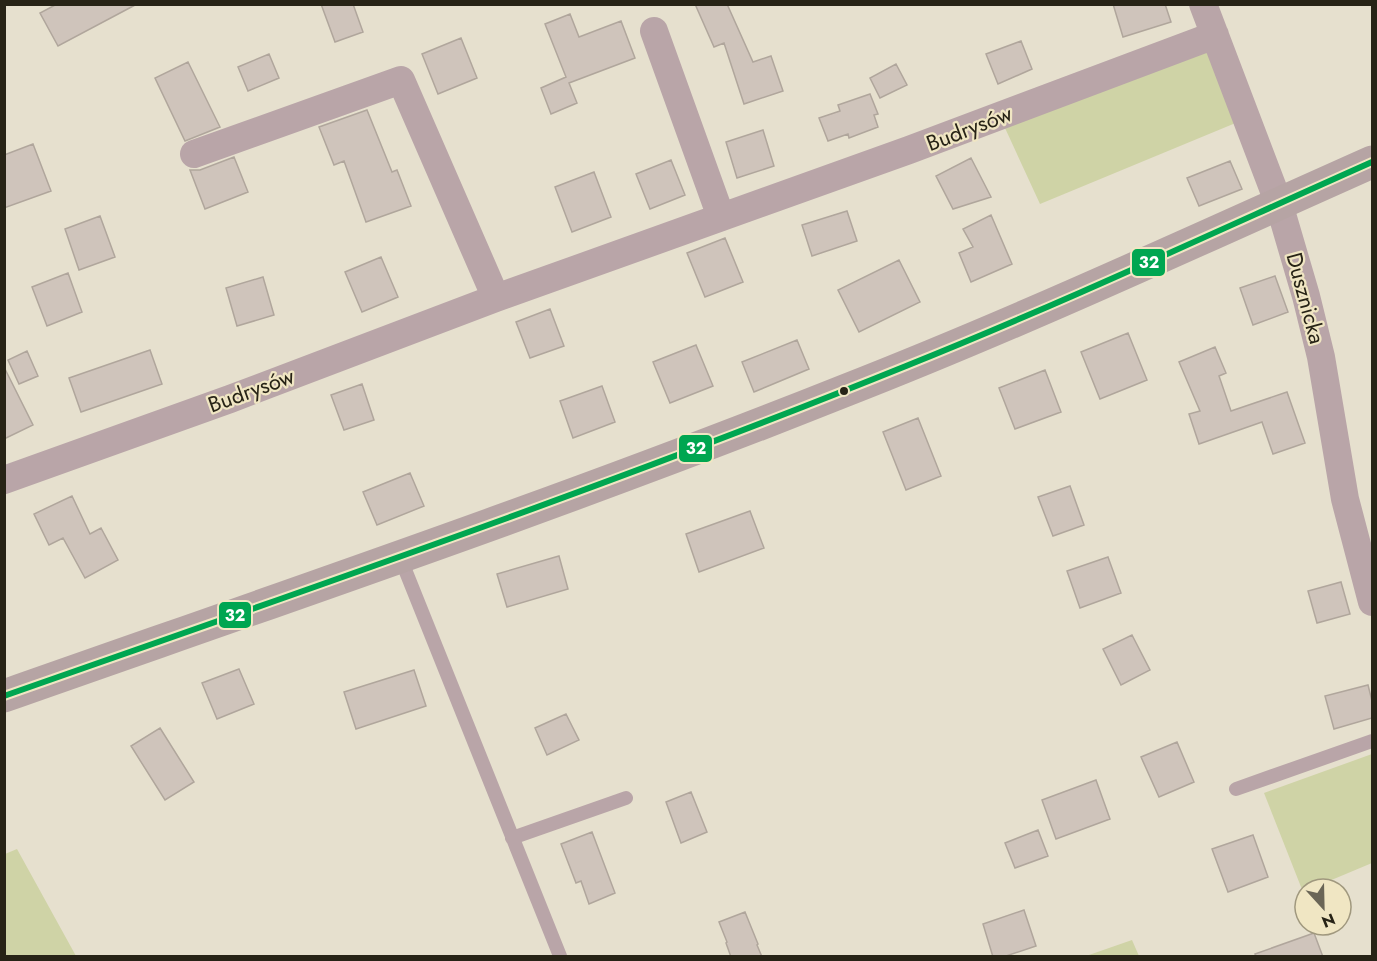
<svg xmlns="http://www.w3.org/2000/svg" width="1377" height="961" font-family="Jost,sans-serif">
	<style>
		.green { fill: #cfd3a6 }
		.building { fill: #cfc4bb; stroke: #b0a69c; stroke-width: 1.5 }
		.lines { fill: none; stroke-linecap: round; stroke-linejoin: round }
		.lane { stroke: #b9a5a8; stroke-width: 14 }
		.street { stroke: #b9a5a8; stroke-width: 28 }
		.secondary { stroke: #b6a4a4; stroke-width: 33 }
		.bus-1-casing { stroke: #f0e6c3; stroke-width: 10 }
		.bus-1 { stroke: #00a651; stroke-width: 6 }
		.bus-dot { fill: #272316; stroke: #f0e6c3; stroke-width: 2 }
		.labels { text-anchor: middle; stroke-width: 4.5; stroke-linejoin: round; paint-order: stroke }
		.street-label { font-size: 22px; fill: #272316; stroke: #f0e6c3 }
		.line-badge { stroke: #f0e6c3; stroke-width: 2 }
		.badge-label { font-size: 16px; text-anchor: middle; font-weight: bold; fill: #fff }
	</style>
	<rect width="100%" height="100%" fill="#e6e0ce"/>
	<!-- green -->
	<path class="green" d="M 1206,48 L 1238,122 L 1040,204 L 1005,128 Z
		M 1372,754 L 1372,863 L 1310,889 L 1305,889 L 1303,892 L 1264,793 Z
		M 17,849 L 76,956 L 5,956 L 5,854 Z
		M 1132,940 L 1139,956 L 1086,956 Z"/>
	<!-- building -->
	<path class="building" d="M 57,4 L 137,4 L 58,46 L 40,13 Z
		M 321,4 L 353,4 L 363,32 L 335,42 Z
		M 695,4 L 727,4 L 753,62 L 771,56 L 783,91 L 744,104 L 724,43 L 714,47 Z
		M 1113,4 L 1165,4 L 1171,22 L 1123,37 Z
		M 570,14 L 579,37 L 621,21 L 635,58 L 569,83 L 577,103 L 551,114 L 541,88 L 566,77 L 545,24 Z
		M 461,38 L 477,78 L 438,94 L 422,54 Z
		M 1021,41 L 1032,69 L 998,84 L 986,54 Z
		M 269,54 L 279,78 L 248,91 L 238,67 Z
		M 188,62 L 220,127 L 185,141 L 155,78 Z
		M 896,64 L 907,85 L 880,98 L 870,78 Z
		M 870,94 L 878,114 L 874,115 L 878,127 L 849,138 L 848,134 L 828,141 L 819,118 L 840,111 L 838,105 Z
		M 367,110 L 392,172 L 397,170 L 411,206 L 366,222 L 344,161 L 334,165 L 319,127 Z
		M 763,130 L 774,166 L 737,178 L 726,142 Z
		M 33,144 L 51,191 L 4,208 L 4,155 Z
		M 234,157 L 248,192 L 205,209 L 190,170 L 200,170 Z
		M 971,158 L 991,197 L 953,209 L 936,176 Z
		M 671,160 L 685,195 L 650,209 L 636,174 Z
		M 1230,161 L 1242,189 L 1199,206 L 1187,178 Z
		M 594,172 L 611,217 L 572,232 L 555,187 Z
		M 847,211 L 857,241 L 812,256 L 802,225 Z
		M 991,215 L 1012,264 L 971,282 L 959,253 L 973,247 L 963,229 Z
		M 100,216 L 115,257 L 79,270 L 65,229 Z
		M 725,238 L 743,282 L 705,297 L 687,253 Z
		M 381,257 L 398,297 L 362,312 L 345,272 Z
		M 899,260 L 920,302 L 859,332 L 838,290 Z
		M 68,273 L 82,312 L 47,326 L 32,287 Z
		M 1275,276 L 1288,312 L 1253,325 L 1240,288 Z
		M 263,277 L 274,315 L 237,326 L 226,288 Z
		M 550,309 L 564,346 L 530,358 L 516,322 Z
		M 1128,333 L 1147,380 L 1100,399 L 1081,352 Z
		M 797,340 L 809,369 L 754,392 L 742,362 Z
		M 696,345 L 713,386 L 670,403 L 653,362 Z
		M 1215,347 L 1226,373 L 1219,376 L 1231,411 L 1287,392 L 1305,443 L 1273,454 L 1262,422 L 1199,444 L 1189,414 L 1200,411 L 1179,362 Z
		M 150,350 L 162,384 L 81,412 L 69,378 Z
		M 27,351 L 38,376 L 19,384 L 8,360 Z
		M 4,367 L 33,425 L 4,439 Z
		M 1045,370 L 1061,412 L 1015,429 L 999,388 Z
		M 362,384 L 374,420 L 344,430 L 331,395 Z
		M 602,386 L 615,422 L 573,438 L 560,401 Z
		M 918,418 L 941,476 L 906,490 L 883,432 Z
		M 410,473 L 424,506 L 377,525 L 363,492 Z
		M 1070,486 L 1084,525 L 1053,536 L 1038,497 Z
		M 72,496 L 90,534 L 101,528 L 118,560 L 85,578 L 63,538 L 49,545 L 34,514 Z
		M 750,511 L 764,548 L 699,572 L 686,534 Z
		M 559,556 L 568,589 L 507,607 L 497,574 Z
		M 1108,557 L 1121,593 L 1080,608 L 1067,571 Z
		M 1341,582 L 1350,614 L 1317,623 L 1308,591 Z
		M 1132,635 L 1150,670 L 1121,685 L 1103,649 Z
		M 239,669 L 254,704 L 217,719 L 202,683 Z
		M 414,670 L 426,706 L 356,729 L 344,692 Z
		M 1368,685 L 1372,701 L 1372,718 L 1334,729 L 1325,696 Z
		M 566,714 L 579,740 L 547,755 L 535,728 Z
		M 160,728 L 194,782 L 165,800 L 131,746 Z
		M 1177,742 L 1194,782 L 1159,797 L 1141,757 Z
		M 1096,780 L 1110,819 L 1056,839 L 1042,800 Z
		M 691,792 L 707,832 L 681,843 L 666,802 Z
		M 1038,830 L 1048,856 L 1015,868 L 1005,843 Z
		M 592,832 L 615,893 L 589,904 L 581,881 L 576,883 L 561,844 Z
		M 1253,835 L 1268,877 L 1228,892 L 1212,849 Z
		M 1024,910 L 1036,946 L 1003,957 L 993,957 L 983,924 Z
		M 745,912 L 758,944 L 757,945 L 762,957 L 731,957 L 726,943 L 727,942 L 719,922 Z
		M 1314,933 L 1323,957 L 1256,957 L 1255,954 Z"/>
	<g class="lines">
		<!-- lane -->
		<path class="lane" d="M 400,557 L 560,956
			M 1236,789 L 1372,741
			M 512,838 L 626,798"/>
		<!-- street -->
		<path class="street" d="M 1203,4 L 1279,204 L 1306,296 L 1321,357 L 1345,499 L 1372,602
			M 654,31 L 721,217
			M 194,154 L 401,80 L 496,298
			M 4,480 L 230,399 L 496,298 L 909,150 L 1215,35"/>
		<!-- secondary -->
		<path class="secondary" d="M 4,696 C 285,597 568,501 844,391 C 1023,321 1197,240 1372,162"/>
		<!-- bus-1 casing -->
		<g class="bus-1-casing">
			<path id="bus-1" d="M 4,696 C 306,590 609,486 906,366 C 1063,303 1217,231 1372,162"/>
		</g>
		<!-- bus-1 -->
		<use href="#bus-1" class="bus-1"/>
	</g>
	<!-- markers -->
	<circle class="bus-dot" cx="844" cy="391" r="5"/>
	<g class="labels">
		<!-- street labels -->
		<g class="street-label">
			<text transform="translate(969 128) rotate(-21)" y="8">Budrysów</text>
			<text transform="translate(1306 298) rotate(75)" y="8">Dusznicka</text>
			<text transform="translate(251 390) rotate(-20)" y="8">Budrysów</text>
		</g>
	</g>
	<g class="line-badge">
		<rect x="1131" y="248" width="35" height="29" rx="6" fill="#00a651"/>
		<rect x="678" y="434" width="35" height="29" rx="6" fill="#00a651"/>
		<rect x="218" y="601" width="34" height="28" rx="6" fill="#00a651"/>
	</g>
	<g class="badge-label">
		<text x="1149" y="268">32</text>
		<text x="696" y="454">32</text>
		<text x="235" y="621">32</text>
	</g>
	<!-- border -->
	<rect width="1377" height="961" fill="none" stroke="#272316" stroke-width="12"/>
	<!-- north arrow -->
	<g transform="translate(1323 907) rotate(158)"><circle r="28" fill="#f0e6c3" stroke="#a0987e" stroke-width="1.5"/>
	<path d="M0-4.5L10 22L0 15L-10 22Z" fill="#6a6556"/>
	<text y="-9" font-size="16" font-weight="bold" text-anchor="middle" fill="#272316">N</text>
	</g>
</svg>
